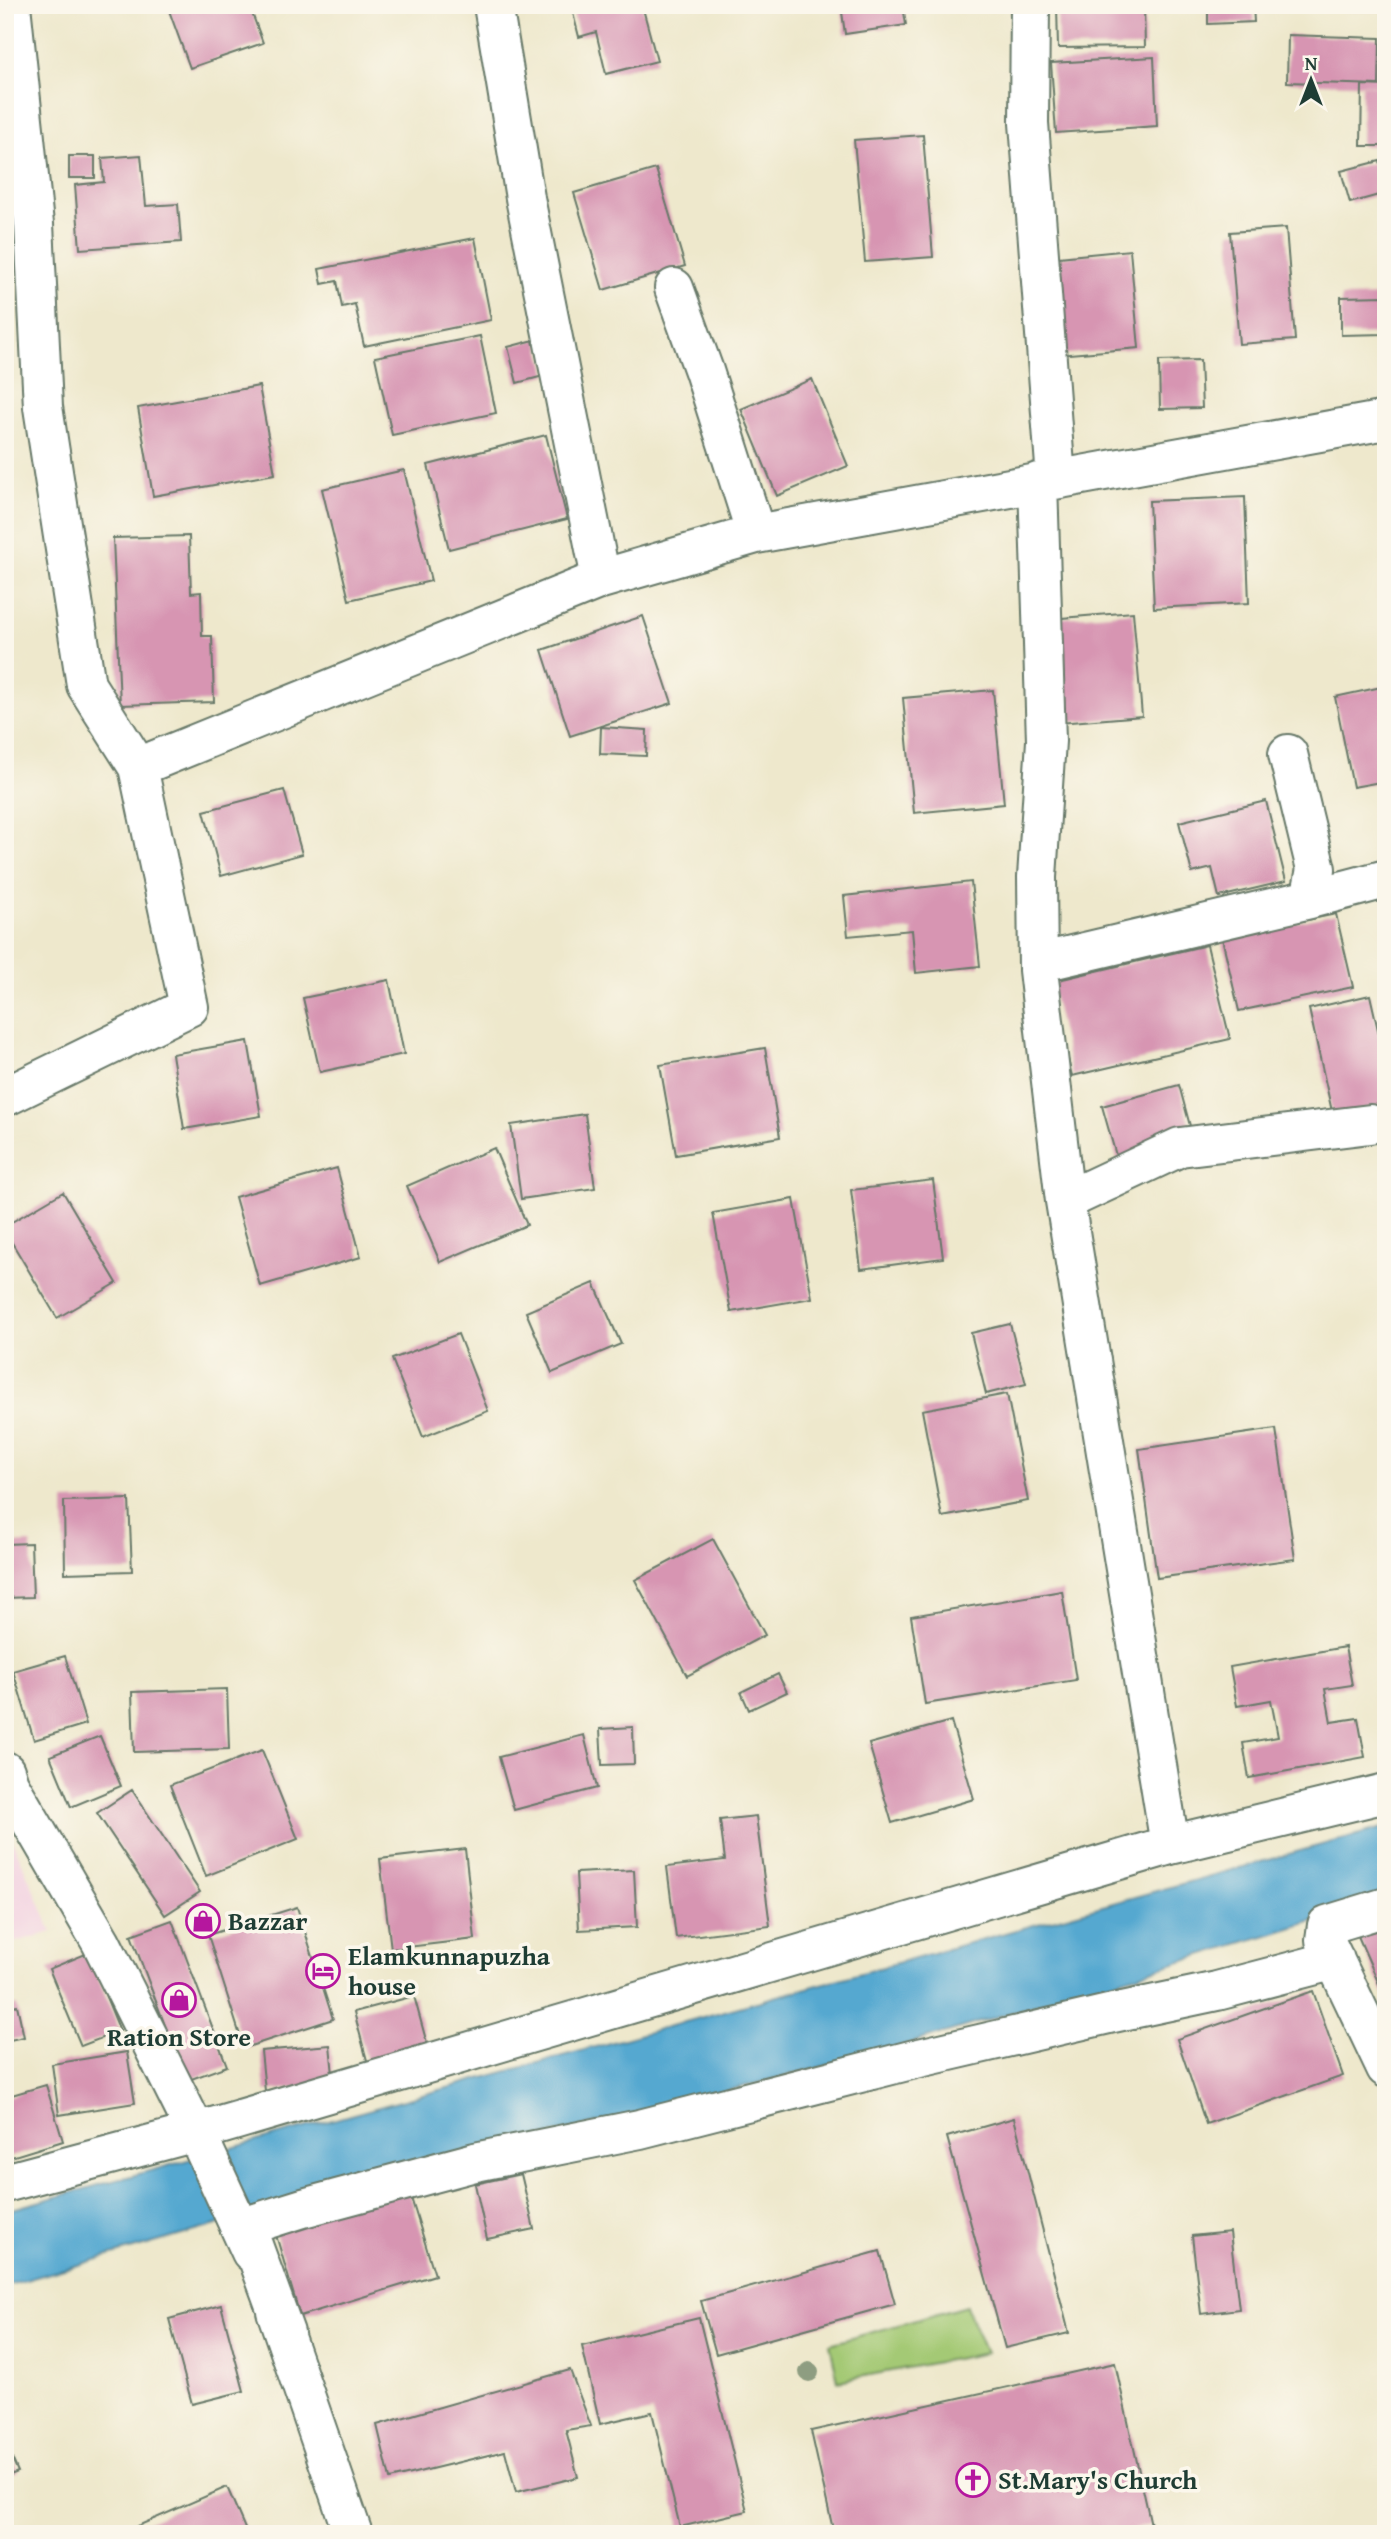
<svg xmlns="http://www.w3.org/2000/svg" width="1391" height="2539" font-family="'Gentium Book Plus',serif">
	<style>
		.built { fill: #f2cfe0 }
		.green { fill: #a4c974; stroke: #628354; stroke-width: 2 }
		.water { fill: #54a8d0; stroke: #3a7282; stroke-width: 2 }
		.building { fill: #d795b2 }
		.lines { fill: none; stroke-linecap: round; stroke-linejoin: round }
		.minor-casing { stroke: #677969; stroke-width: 42 }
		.minor { stroke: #fff; stroke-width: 38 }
		.tree { fill: #8e9d81 }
		.labels { text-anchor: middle; stroke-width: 7; stroke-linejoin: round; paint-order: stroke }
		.poi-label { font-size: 26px; font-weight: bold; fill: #1f3d34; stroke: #fbf7ec; text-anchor: start }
	</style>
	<rect width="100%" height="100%" fill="#fbf7ec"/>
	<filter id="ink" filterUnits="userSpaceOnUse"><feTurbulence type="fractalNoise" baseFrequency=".0143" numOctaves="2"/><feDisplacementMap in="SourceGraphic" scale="14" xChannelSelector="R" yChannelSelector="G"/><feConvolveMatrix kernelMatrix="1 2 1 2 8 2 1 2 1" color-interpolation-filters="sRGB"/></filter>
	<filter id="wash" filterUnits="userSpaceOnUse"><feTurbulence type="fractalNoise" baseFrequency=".00686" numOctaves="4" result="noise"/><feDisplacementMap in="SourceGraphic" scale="28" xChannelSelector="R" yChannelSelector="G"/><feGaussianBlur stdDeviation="1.57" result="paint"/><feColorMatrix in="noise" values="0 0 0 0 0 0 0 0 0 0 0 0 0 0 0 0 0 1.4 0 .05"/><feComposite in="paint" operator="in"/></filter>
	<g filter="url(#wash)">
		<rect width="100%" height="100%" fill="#eee8cc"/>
		<!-- built -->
		<path class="built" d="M 5,1823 L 52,1932 L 5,1945 Z"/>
		<!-- green -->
		<path class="green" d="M 966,2306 L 986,2353 L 838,2381 L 830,2344 Z"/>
		<!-- water -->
		<path class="water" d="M 1386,1827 L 1386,1899 L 878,2053 L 401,2172 L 5,2286 L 5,2211 Z"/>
		<g id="blocks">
			<!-- building -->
			<path class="building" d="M 167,5 L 249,5 L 263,43 L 190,68 Z
				M 571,5 L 642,5 L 657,61 L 606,74 L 596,32 L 579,37 Z
				M 841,5 L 903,5 L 906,25 L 845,34 Z
				M 1057,5 L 1144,5 L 1145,47 L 1058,48 Z
				M 1208,5 L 1253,5 L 1254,22 L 1208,24 Z
				M 1325,5 L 1386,5 L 1386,11 L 1325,11 Z
				M 1288,35 L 1380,38 L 1379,85 L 1287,82 Z
				M 1154,57 L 1157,126 L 1056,133 L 1051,63 Z
				M 1362,85 L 1386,86 L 1386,146 L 1361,146 Z
				M 923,135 L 933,257 L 865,262 L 854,140 Z
				M 141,155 L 146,206 L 178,204 L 181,242 L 80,249 L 75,185 L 104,182 L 102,158 Z
				M 69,156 L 95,156 L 95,178 L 69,178 Z
				M 1380,161 L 1386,181 L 1386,193 L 1350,203 L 1341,171 Z
				M 5,166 L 11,166 L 7,229 L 5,229 Z
				M 656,169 L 685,266 L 603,290 L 574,193 Z
				M 1286,228 L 1295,340 L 1239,344 L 1230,232 Z
				M 475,238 L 491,320 L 364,346 L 355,304 L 342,307 L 337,281 L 322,284 L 319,269 Z
				M 1130,250 L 1139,348 L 1058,355 L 1049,258 Z
				M 1386,296 L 1386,334 L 1341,335 L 1341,297 Z
				M 480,336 L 496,413 L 392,435 L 375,357 Z
				M 538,339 L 547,375 L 517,383 L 508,347 Z
				M 1200,360 L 1202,408 L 1160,409 L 1159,361 Z
				M 812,379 L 848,466 L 777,496 L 741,409 Z
				M 259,386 L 275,474 L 153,496 L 138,408 Z
				M 546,435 L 567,519 L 449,549 L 428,465 Z
				M 404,470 L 431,581 L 349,600 L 322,489 Z
				M 1245,497 L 1249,603 L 1154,608 L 1149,501 Z
				M 189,536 L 191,593 L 201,592 L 202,636 L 212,636 L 214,702 L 120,705 L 113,538 Z
				M 1133,612 L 1142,716 L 1059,723 L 1050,619 Z
				M 643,616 L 672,703 L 570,736 L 542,650 Z
				M 1386,686 L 1386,781 L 1353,787 L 1335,697 Z
				M 993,690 L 1004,804 L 914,813 L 903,698 Z
				M 601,727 L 647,730 L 646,756 L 600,754 Z
				M 284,790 L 302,854 L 221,876 L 204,811 Z
				M 1266,801 L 1286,881 L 1219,897 L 1212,868 L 1192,873 L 1179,822 Z
				M 971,882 L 980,966 L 916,973 L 912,930 L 848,936 L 844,896 Z
				M 1336,914 L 1353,987 L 1239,1011 L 1222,938 Z
				M 1207,945 L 1230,1039 L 1072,1076 L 1050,982 Z
				M 389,980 L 404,1054 L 320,1072 L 303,998 Z
				M 1370,995 L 1386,1065 L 1386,1104 L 1333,1116 L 1309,1009 Z
				M 248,1041 L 261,1116 L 184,1129 L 172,1054 Z
				M 765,1048 L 780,1137 L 676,1155 L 660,1065 Z
				M 1179,1085 L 1193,1137 L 1117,1159 L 1102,1106 Z
				M 585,1114 L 595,1188 L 521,1199 L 511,1125 Z
				M 494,1148 L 527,1225 L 440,1262 L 407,1186 Z
				M 337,1168 L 361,1257 L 260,1286 L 235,1197 Z
				M 933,1180 L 943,1258 L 861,1269 L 851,1190 Z
				M 63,1192 L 117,1283 L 57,1318 L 5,1231 L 5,1226 Z
				M 794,1199 L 812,1298 L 731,1312 L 713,1213 Z
				M 594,1283 L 621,1344 L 552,1373 L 526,1312 Z
				M 1010,1324 L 1026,1384 L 986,1394 L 971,1333 Z
				M 458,1334 L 488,1411 L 423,1437 L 392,1359 Z
				M 1007,1394 L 1028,1501 L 942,1517 L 922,1410 Z
				M 1276,1429 L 1295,1559 L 1157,1578 L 1139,1449 Z
				M 129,1499 L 132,1571 L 65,1573 L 64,1501 Z
				M 713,1539 L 765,1635 L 687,1676 L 635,1580 Z
				M 31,1543 L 33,1597 L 5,1598 L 5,1544 Z
				M 1062,1591 L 1076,1680 L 925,1704 L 911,1616 Z
				M 1345,1647 L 1352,1685 L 1325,1689 L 1331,1722 L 1358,1718 L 1365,1757 L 1249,1778 L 1243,1743 L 1278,1737 L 1271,1700 L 1237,1706 L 1230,1667 Z
				M 65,1656 L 86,1724 L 34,1740 L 13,1671 Z
				M 778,1674 L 787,1692 L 749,1710 L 741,1692 Z
				M 227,1689 L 229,1749 L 134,1752 L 132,1692 Z
				M 951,1721 L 974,1799 L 892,1823 L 869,1744 Z
				M 633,1727 L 634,1764 L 602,1765 L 600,1729 Z
				M 584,1735 L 597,1788 L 514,1810 L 499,1757 Z
				M 100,1736 L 121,1786 L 71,1807 L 50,1756 Z
				M 262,1750 L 298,1839 L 206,1876 L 170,1785 Z
				M 132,1790 L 200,1892 L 165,1915 L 97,1813 Z
				M 756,1816 L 770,1926 L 676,1938 L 667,1867 L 725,1860 L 720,1820 Z
				M 465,1849 L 475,1939 L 391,1949 L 380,1859 Z
				M 634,1870 L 637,1927 L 579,1930 L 576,1873 Z
				M 297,1907 L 333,2019 L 244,2048 L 208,1935 Z
				M 172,1920 L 227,2066 L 186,2081 L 131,1935 Z
				M 1386,1924 L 1386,2000 L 1358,1936 Z
				M 88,1953 L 120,2031 L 81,2046 L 49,1969 Z
				M 1313,1991 L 1343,2076 L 1206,2124 L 1177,2039 Z
				M 414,1996 L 429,2051 L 369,2068 L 354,2012 Z
				M 17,2005 L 24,2037 L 5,2041 L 5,2008 Z
				M 330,2045 L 334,2084 L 265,2091 L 261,2051 Z
				M 127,2052 L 135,2103 L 59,2115 L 52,2064 Z
				M 46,2085 L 63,2141 L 5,2159 L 5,2097 Z
				M 1014,2118 L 1069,2333 L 1005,2348 L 947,2137 Z
				M 521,2174 L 534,2229 L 487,2239 L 475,2184 Z
				M 407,2185 L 435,2275 L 300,2316 L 273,2225 Z
				M 1230,2232 L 1239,2309 L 1201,2314 L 1192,2236 Z
				M 880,2251 L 895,2304 L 716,2354 L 701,2301 Z
				M 221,2305 L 244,2391 L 192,2404 L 169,2319 Z
				M 699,2318 L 747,2511 L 680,2527 L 652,2412 L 600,2424 L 582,2346 Z
				M 1115,2363 L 1151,2525 L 1113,2534 L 834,2534 L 811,2431 Z
				M 570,2370 L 591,2426 L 566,2430 L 578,2477 L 516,2492 L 505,2451 L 390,2479 L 377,2425 Z
				M 5,2442 L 18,2472 L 5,2477 Z
				M 227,2487 L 246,2531 L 241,2534 L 127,2534 L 126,2531 Z"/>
		</g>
	</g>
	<g filter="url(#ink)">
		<use href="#blocks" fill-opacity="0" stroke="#677969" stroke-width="2"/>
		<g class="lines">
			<!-- minor casing -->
			<g class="minor-casing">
				<path id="minor" d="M 11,5 L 34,224 L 43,407 L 86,685 L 138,767
					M 493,5 L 525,198 L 601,579
					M 1030,5 L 1029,123 L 1056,479
					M 674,288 L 704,371 L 756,534
					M 1310,899 L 1386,879
					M 1038,963 L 1310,899 L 1316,869 L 1288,754
					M 5,1097 L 189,1007 L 138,767 L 601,579 L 756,534 L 1386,420
					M 1065,1201 L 1180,1147 L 1370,1124
					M 5,1771 L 9,1784 L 101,1942 L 196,2132 L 251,2252
					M 1170,1845 L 1386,1793
					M 1386,1907 L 1327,1925 L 1325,1940 L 1386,2068
					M 5,2183 L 196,2132 L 1170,1845 L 1065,1201 L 1038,970 L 1037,877 L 1046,741 L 1038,482
					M 276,2311 L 353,2534
					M 285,2333 L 246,2226 L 303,2208 L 475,2162 L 640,2129 L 915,2059 L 1113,2013 L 1217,1991 L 1335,1960"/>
			</g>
			<!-- minor -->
			<use href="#minor" class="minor"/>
		</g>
		<!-- trees -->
		<circle class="tree" cx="809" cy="2372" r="10"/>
	</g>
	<!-- icons -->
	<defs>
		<g id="shop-ring" transform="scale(1.75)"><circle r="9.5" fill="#fbf7ec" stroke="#b5179e" stroke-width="1.5"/><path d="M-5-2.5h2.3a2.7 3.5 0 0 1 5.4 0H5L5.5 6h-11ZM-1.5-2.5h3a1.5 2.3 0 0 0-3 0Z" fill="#b5179e"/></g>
		<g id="hotel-ring" transform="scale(1.75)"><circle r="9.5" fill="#fbf7ec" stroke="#b5179e" stroke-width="1.5"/><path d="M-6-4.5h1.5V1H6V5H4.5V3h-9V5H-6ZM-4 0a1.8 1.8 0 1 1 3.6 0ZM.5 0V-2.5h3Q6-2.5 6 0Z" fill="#b5179e"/></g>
		<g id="church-ring" transform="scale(1.75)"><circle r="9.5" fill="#fbf7ec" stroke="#b5179e" stroke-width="1.5"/><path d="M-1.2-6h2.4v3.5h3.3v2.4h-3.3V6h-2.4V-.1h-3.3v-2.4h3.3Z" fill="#b5179e"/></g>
	</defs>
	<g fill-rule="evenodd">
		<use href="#shop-ring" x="203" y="1921"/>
		<use href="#hotel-ring" x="323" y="1971"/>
		<use href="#shop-ring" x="179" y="2000"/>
		<use href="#church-ring" x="973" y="2480"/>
	</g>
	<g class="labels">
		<!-- poi labels -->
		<g class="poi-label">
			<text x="228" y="1930">Bazzar</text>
			<text x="348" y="1965">Elamkunnapuzha<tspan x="348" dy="30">house</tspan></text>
			<text x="179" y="2046" text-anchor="middle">Ration Store</text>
			<text x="998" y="2489">St.Mary's Church</text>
		</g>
	</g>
	<!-- margin -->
	<rect width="1391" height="2539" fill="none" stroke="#fbf7ec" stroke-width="28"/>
	<!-- north arrow -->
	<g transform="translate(1311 80)" stroke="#fbf7ec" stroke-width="5" paint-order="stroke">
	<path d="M0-5L12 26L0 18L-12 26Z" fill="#1f3d34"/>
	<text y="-10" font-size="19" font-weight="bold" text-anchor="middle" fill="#1f3d34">N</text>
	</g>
</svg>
